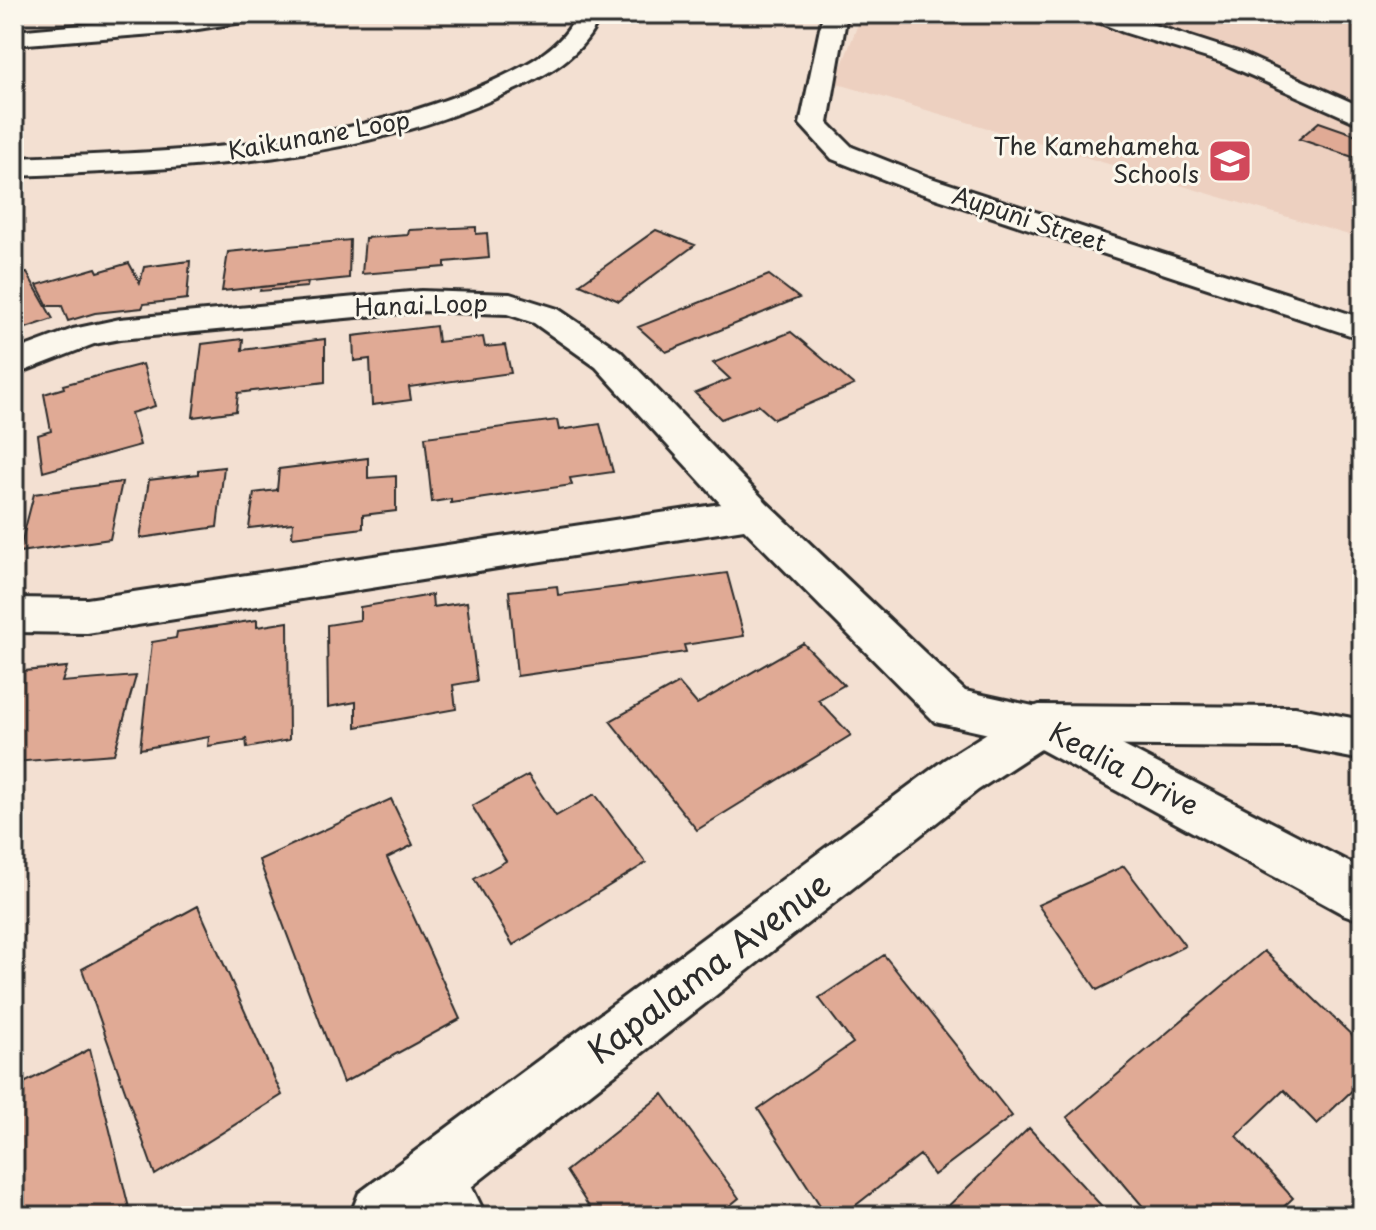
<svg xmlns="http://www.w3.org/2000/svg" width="1376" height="1230" font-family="'Playpen Sans',sans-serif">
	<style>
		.built { fill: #edd0c0 }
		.building { fill: #e0aa95; stroke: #2b2b2b; stroke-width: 2 }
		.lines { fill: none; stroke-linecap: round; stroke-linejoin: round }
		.minor-casing { stroke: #2b2b2b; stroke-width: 6 }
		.tertiary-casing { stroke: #2b2b2b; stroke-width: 6 }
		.minor { fill: #fbf7ec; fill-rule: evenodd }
		.tertiary { fill: #fbf7ec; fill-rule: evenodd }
		.labels { text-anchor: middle; stroke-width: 6; stroke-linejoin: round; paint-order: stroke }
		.far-street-label { font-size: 24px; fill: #2b2b2b; stroke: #fbf7ec }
		.far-poi-label { font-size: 24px; fill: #2b2b2b; stroke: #fbf7ec; text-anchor: end }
		.street-label { font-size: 28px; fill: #2b2b2b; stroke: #fbf7ec }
		.near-street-label { font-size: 34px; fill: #2b2b2b; stroke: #fbf7ec }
	</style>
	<rect width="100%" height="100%" fill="#f3e0d2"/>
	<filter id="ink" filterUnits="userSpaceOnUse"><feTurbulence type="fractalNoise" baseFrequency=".0125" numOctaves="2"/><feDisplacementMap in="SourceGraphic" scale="16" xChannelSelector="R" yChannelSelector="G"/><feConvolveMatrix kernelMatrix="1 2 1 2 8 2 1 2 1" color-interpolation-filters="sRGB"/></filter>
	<g filter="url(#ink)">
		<!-- built -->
		<path class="built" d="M 862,14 L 1362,14 L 1362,239 L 835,83 Z"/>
		<!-- building -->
		<path class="building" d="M 1319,122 L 1362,137 L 1362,160 L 1299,139 Z
			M 476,227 L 476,234 L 487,233 L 489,258 L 445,262 L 445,267 L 362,274 L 365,238 L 408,235 L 409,230 Z
			M 656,230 L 695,245 L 619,301 L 580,284 Z
			M 350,240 L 349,278 L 222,291 L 228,252 Z
			M 190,261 L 187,299 L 144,304 L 142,308 L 95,313 L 68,321 L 62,306 L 48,306 L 37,285 L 96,268 L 98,272 L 129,263 L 140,283 L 144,267 Z
			M 27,273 L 53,319 L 14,332 L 14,276 Z
			M 769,275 L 799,298 L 666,352 L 638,327 Z
			M 308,282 L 307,287 L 260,291 L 261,287 Z
			M 436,326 L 438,342 L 483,337 L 485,347 L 505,345 L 511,373 L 409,387 L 411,400 L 372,405 L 370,359 L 354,361 L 353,336 Z
			M 791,332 L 854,385 L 774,419 L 758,405 L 721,419 L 695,393 L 730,379 L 713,363 Z
			M 243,339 L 242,350 L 325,339 L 325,382 L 238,393 L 236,411 L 193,417 L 202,344 Z
			M 143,364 L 155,406 L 131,413 L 140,445 L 43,472 L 38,435 L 51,431 L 44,394 L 64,388 L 63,385 Z
			M 557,420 L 559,430 L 600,424 L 613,472 L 570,478 L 572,485 L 451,503 L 451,499 L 432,502 L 425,437 Z
			M 368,458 L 368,478 L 396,476 L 396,511 L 363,515 L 363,528 L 292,537 L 293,523 L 249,528 L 254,493 L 277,490 L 279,469 Z
			M 224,467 L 217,527 L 140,538 L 149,480 L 198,474 L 198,470 Z
			M 122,482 L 110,539 L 19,552 L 34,494 Z
			M 727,573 L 744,636 L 684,645 L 686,652 L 517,676 L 509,591 L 557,586 L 558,595 Z
			M 432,595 L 433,607 L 467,602 L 477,681 L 453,685 L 456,709 L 356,727 L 356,702 L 328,707 L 327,625 L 360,620 L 360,607 Z
			M 257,620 L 257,627 L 288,622 L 289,740 L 247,748 L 246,737 L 245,740 L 208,746 L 209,737 L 140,749 L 152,642 L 176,638 L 177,632 Z
			M 803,643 L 844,685 L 818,700 L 851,735 L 697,830 L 610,721 L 679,683 L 697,704 Z
			M 67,667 L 62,682 L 136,676 L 114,754 L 14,762 L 14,672 Z
			M 528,775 L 556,816 L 595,794 L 646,863 L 513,945 L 474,879 L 506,861 L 472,806 Z
			M 391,799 L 413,845 L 387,858 L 460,1019 L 343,1083 L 259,860 Z
			M 1124,866 L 1185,946 L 1097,990 L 1038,905 Z
			M 198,906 L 282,1095 L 155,1175 L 82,969 Z
			M 1264,951 L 1362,1045 L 1362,1081 L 1317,1124 L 1284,1090 L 1236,1136 L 1293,1198 L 1274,1216 L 1151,1216 L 1067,1117 Z
			M 884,955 L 1012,1116 L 934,1175 L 920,1155 L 842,1216 L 827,1216 L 758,1109 L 853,1043 L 819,998 Z
			M 90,1049 L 131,1216 L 14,1216 L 14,1088 Z
			M 663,1094 L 739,1198 L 717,1216 L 595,1216 L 566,1171 Z
			M 1029,1128 L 1111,1216 L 938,1216 Z"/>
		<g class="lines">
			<!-- minor casing -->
			<g class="minor-casing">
				<path id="minor" d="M 204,14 L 261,14 L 257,19 L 249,21 L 179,32 L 14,45 L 14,31 Z
					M 577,14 L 601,14 C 585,56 544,77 505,94 C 353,164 179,169 14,176 L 14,158 C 176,152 343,148 493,81 C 525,66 563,48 577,14 Z
					M 823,14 L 847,14 L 828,123 L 852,147 L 928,177 L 1362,318 L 1362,339 L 908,189 L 832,159 L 800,124 Z
					M 1087,14 L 1120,14 L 1241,53 L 1362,107 L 1362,125 L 1223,63 L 1123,32 L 1091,19 Z
					M 421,291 L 510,294 L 558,309 L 620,351 L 767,503 L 965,691 L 1056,711 L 1362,869 L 1362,921 L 1343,914 L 1029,743 L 935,722 L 744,529 L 87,633 L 14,632 L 14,598 L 87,599 L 721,504 L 596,367 L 534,323 L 507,314 L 421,311 L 120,339 L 94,344 L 14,375 L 14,351 L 73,329 L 120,319 Z
					M 435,1147 L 457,1157 L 486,1216 L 420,1216 L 403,1179 L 413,1157 Z"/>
			</g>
			<!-- tertiary casing -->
			<g class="tertiary-casing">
				<path id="tertiary" d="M 1039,705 L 1295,707 L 1362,720 L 1362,760 L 1295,747 L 1047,745 L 978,790 L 434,1216 L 350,1216 L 359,1193 L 944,760 L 1022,711 Z"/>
			</g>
			<!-- minor -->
			<use href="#minor" class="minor"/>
			<!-- tertiary -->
			<use href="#tertiary" class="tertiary"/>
		</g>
	</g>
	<!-- icons -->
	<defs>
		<g id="school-square" transform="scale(2.3)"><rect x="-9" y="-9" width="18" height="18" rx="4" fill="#d1495b" stroke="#fbf7ec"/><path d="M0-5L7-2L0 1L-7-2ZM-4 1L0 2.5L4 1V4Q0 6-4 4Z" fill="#fff"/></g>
	</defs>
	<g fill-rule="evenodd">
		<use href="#school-square" x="1230" y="161"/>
	</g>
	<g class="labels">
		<!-- far-street labels -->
		<g class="far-street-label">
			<text transform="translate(319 136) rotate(-10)" y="8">Kaikunane Loop</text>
			<text transform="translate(1029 220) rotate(18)" y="8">Aupuni Street</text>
			<text transform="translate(421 306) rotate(-2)" y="8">Hanai Loop</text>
		</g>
		<!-- far-poi labels -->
		<g class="far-poi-label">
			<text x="1199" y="155">The Kamehameha<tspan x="1199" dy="28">Schools</tspan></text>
		</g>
		<!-- street labels -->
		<g class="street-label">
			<text transform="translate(1124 769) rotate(28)" y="10">Kealia Drive</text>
		</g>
		<!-- near-street labels -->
		<g class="near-street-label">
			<text transform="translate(709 968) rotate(-37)" y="12">Kapalama Avenue</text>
		</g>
	</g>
	<!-- margin -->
	<rect width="1376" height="1230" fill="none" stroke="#fbf7ec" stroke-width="48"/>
	<rect x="24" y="24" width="1328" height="1182" fill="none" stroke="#2b2b2b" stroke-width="3" filter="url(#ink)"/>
</svg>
